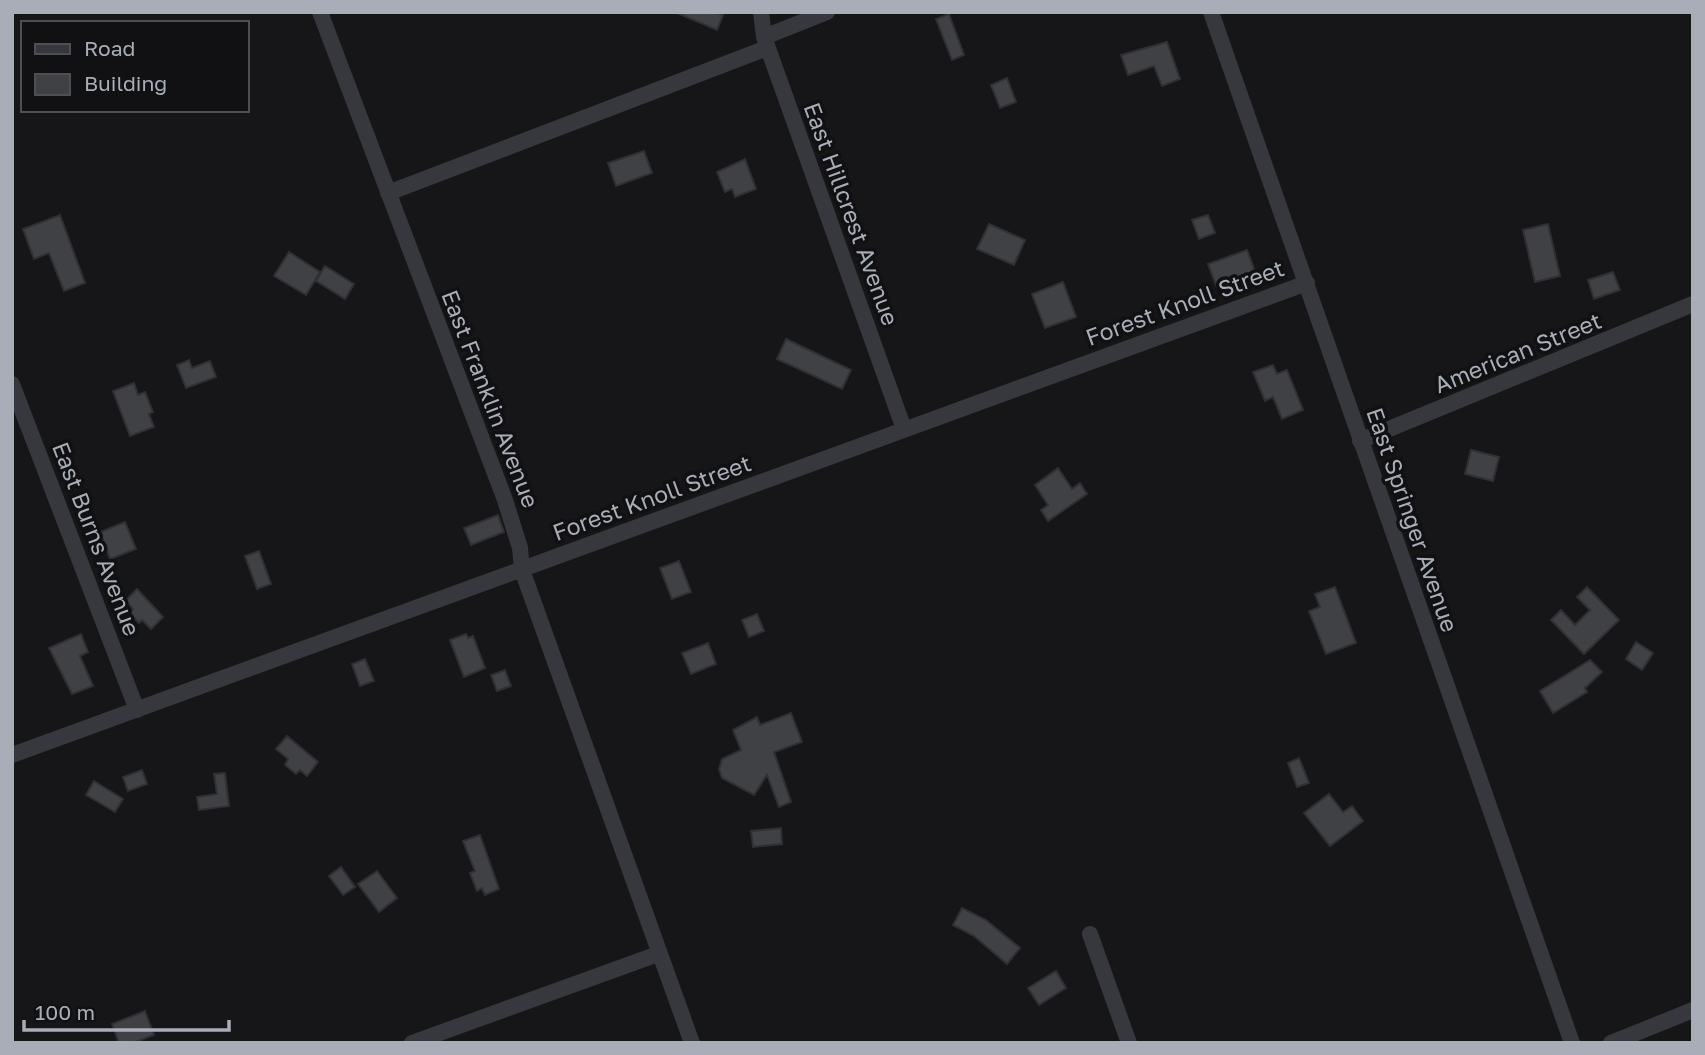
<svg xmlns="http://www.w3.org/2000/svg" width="1705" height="1055" font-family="'Golos Text',sans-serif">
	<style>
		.building { fill: #404145; stroke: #303034; stroke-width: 2 }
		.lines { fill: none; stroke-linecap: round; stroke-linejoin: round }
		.street { stroke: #37383d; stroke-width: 16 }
		.labels { text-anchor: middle; stroke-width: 7; stroke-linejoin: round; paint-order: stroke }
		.street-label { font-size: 23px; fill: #a8adb8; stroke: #111113 }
	</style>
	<rect width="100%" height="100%" fill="#161618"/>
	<!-- building -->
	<path class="building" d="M 675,12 L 716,12 L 723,15 L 717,30 Z
		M 949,14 L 964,55 L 952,60 L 936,19 Z
		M 1167,42 L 1180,79 L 1162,86 L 1154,66 L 1128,75 L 1121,55 Z
		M 1007,78 L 1016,102 L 1000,108 L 991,85 Z
		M 644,151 L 652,173 L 616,186 L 608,163 Z
		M 745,159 L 756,189 L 735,197 L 732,189 L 725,192 L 717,172 Z
		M 60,215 L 85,283 L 64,291 L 49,253 L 34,259 L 23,229 Z
		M 1208,215 L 1215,233 L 1199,239 L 1192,220 Z
		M 989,224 L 1025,240 L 1014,265 L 977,249 Z
		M 1548,224 L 1560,276 L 1535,282 L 1523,230 Z
		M 1247,250 L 1255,271 L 1216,285 L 1208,264 Z
		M 289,252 L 320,272 L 306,295 L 274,276 Z
		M 325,266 L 354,284 L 345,299 L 316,281 Z
		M 1613,272 L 1620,290 L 1594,299 L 1588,280 Z
		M 1063,282 L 1076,317 L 1045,328 L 1032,294 Z
		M 786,339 L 851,370 L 842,389 L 777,359 Z
		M 189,360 L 192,368 L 210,361 L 216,377 L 186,388 L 177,365 Z
		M 1273,365 L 1277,374 L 1287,370 L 1303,410 L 1282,419 L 1273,397 L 1265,401 L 1253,372 Z
		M 134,383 L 138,395 L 145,392 L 153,412 L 149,414 L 154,427 L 130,436 L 113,391 Z
		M 1471,450 L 1499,457 L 1493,481 L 1465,474 Z
		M 1058,468 L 1072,489 L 1080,483 L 1087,494 L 1048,521 L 1041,510 L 1048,505 L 1035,485 Z
		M 498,515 L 504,532 L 471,545 L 464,528 Z
		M 125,522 L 136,549 L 110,559 L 100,532 Z
		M 259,551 L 271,584 L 257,589 L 245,556 Z
		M 679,561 L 691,592 L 672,599 L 660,568 Z
		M 1335,587 L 1356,643 L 1326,654 L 1309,611 L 1320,607 L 1315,594 Z
		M 1587,587 L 1619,620 L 1584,654 L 1551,620 L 1561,610 L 1575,625 L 1590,610 L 1577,597 Z
		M 137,589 L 163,617 L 151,629 L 142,620 L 139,623 L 129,613 L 133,609 L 125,601 Z
		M 757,614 L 764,631 L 749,637 L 742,620 Z
		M 81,634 L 88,652 L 80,656 L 93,686 L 72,694 L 49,648 Z
		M 466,634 L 468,638 L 473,636 L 485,668 L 464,677 L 450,640 Z
		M 1636,642 L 1653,653 L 1642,670 L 1626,659 Z
		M 708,643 L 716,664 L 691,674 L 682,653 Z
		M 365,659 L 374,681 L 360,686 L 352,664 Z
		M 1590,660 L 1602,672 L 1585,688 L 1587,692 L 1553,713 L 1540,691 Z
		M 505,670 L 511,686 L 497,691 L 491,675 Z
		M 791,713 L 802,742 L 774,752 L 791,802 L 779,807 L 767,775 L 754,795 L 722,778 L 719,769 L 722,759 L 741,750 L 733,730 L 757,717 L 760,725 Z
		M 287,736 L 318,762 L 307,776 L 300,770 L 296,774 L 285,765 L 288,759 L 276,749 Z
		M 1299,758 L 1309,783 L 1297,787 L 1288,763 Z
		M 142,770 L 147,784 L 128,791 L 123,777 Z
		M 225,773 L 229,806 L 199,810 L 197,797 L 217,794 L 214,774 Z
		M 94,781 L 123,799 L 115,812 L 86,795 Z
		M 1329,794 L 1343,812 L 1352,806 L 1363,821 L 1330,846 L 1304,813 Z
		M 781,828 L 782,844 L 753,847 L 751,831 Z
		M 480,835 L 499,889 L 485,895 L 482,888 L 477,891 L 470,873 L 475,871 L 463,841 Z
		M 341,867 L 355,887 L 343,895 L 329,876 Z
		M 377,871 L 397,898 L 379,912 L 358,884 Z
		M 962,908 L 986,920 L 1020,948 L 1007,964 L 974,936 L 953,925 Z
		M 1056,971 L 1066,988 L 1039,1005 L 1028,988 Z
		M 145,1011 L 154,1035 L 133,1043 L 119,1043 L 112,1024 Z"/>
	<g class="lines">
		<!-- street -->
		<path class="street" d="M 320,12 L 505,500 L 520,548 L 522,570 L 692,1043
			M 761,12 L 764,37 L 904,429
			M 1211,12 L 1572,1043
			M 764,37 L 827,12
			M 388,193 L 767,48
			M 12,384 L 137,710
			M 1360,441 L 1693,304
			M 12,755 L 1307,283
			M 1090,934 L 1129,1043
			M 412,1043 L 658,954
			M 1611,1043 L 1693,1010"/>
	</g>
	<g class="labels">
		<!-- street labels -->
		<g class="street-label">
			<text transform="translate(851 214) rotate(70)" y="8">East Hillcrest Avenue</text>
			<text transform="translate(1185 303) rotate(-20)" y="8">Forest Knoll Street</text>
			<text transform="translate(1518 353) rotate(-22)" y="8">American Street</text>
			<text transform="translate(490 399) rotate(69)" y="8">East Franklin Avenue</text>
			<text transform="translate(652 498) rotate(-20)" y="8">Forest Knoll Street</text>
			<text transform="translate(1412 520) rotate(71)" y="8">East Springer Avenue</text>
			<text transform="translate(96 539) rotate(69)" y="8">East Burns Avenue</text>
		</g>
	</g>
	<!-- border -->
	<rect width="1705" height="1055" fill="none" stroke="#a8adb8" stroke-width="28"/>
	<!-- legend -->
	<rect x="21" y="21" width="228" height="91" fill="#111113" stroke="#4d4f55" stroke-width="2"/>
	<rect x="35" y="44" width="35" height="10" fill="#37383d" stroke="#4d4f55" stroke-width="2"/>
	<text x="84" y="56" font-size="21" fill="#a8adb8">Road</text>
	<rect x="35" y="74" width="35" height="21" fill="#404145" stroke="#4d4f55" stroke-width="2"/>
	<text x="84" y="91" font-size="21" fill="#a8adb8">Building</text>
	<!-- scale -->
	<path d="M24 1020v10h205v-10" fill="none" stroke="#a8adb8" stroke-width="3.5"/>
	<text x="35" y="1020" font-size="21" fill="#a8adb8" stroke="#111113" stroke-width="5" paint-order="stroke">100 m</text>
</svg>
